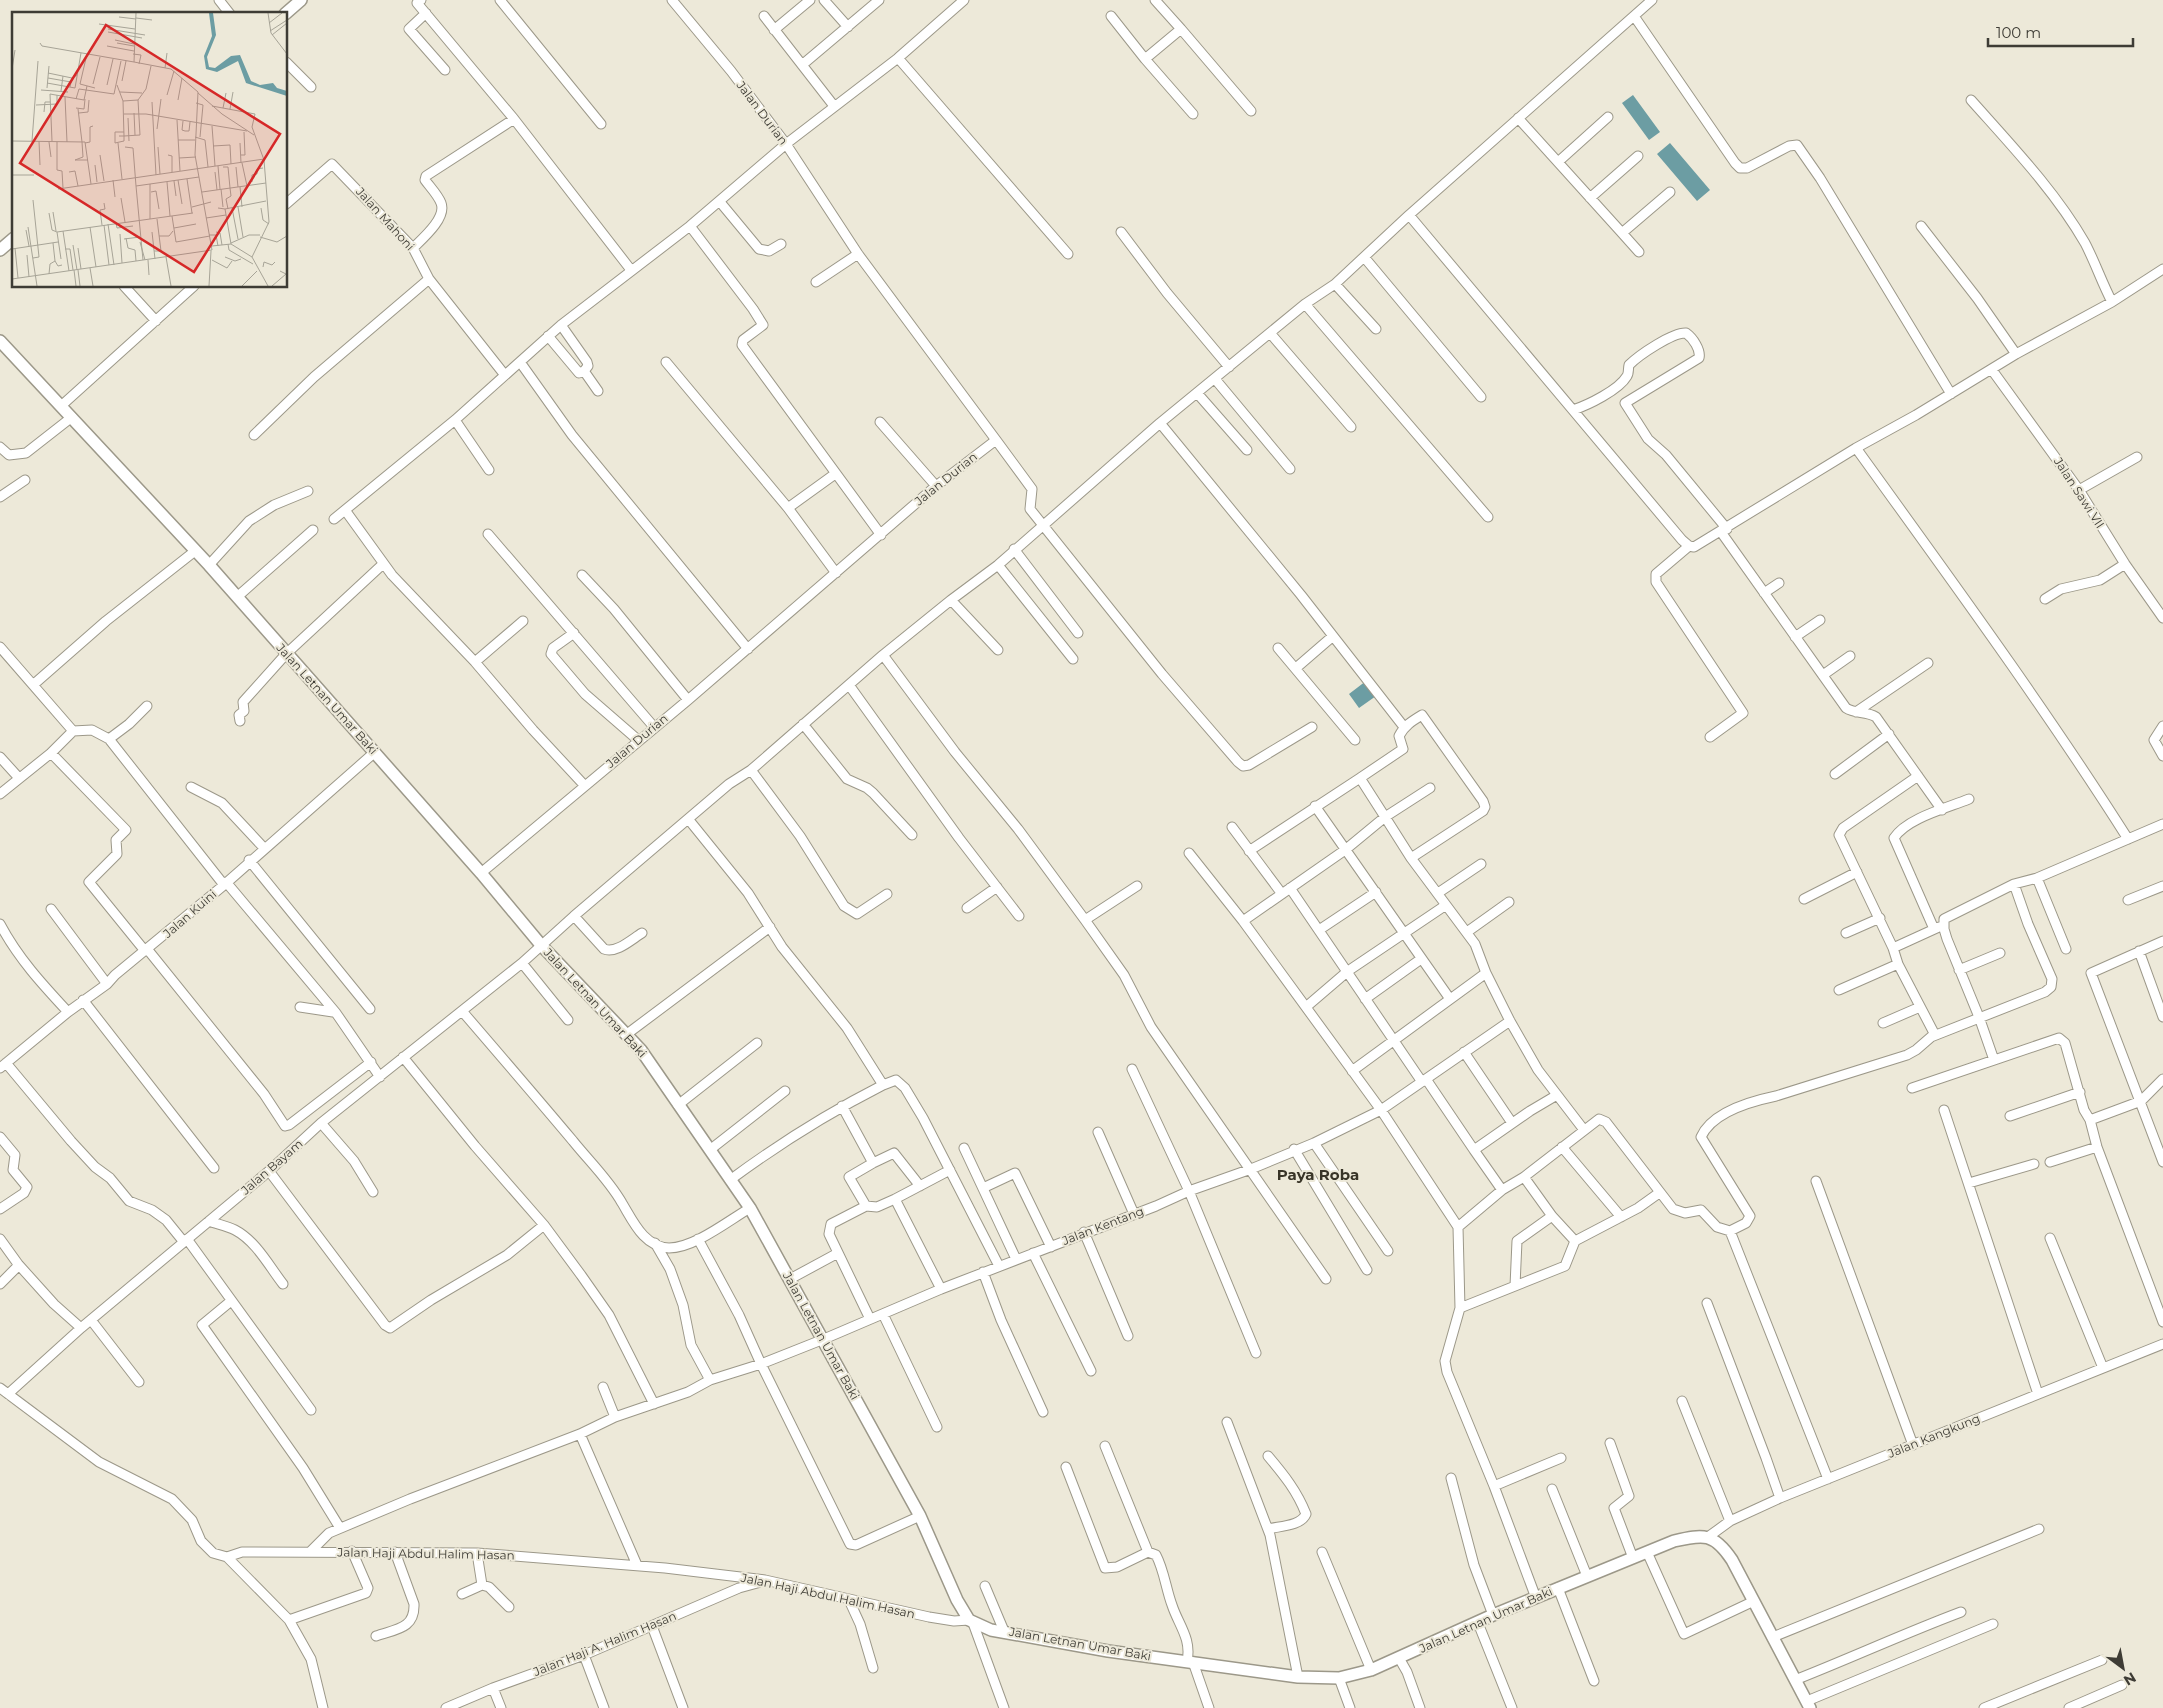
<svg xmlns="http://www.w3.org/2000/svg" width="2163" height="1708" font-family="Montserrat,sans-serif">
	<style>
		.water { fill: #6c9da3 }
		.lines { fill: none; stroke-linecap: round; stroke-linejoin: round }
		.street-casing { stroke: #9c9889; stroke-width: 11 }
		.secondary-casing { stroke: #9c9889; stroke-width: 14 }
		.street { stroke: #fff; stroke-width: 9 }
		.secondary { stroke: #fff; stroke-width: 11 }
		.labels { text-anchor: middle; stroke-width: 4; stroke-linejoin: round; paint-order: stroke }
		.street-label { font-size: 12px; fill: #3e3c35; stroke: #ede9d9 }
		.quarter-label { font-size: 15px; font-weight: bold; fill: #383427; stroke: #ede9d9 }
		.inset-road { fill: none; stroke: #a7a497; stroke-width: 1 }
		.view { fill: #d62828; fill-opacity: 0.15; stroke: #d62828; stroke-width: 2.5 }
		.inset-edge { fill: none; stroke: #3e3c35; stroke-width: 2.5 }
	</style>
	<rect width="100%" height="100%" fill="#ede9d9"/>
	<!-- water -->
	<path class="water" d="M 1633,95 L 1660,132 L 1649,140 L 1622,103 Z
		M 1670,143 L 1710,190 L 1697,201 L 1657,154 Z
		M 1366,681 L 1376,696 L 1359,708 L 1349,694 Z"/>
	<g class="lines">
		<!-- street casing -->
		<g class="street-casing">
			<path id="street" d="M 219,0 L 230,14
				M 421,0 L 417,3 L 514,119 L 631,270
				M 500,0 L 601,124
				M 824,0 L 848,27
				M 1155,0 L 1181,29 L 1145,59 L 1193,114
				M 426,13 L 409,29 L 445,70
				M 764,16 L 834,106
				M 1111,16 L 1145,59
				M 1634,16 L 1735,163 L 1740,168 L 1747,168 L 1789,146 L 1797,145 L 1820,178 L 1951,394
				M 1181,29 L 1251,111
				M 774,30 L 810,0
				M 898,58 L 1068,254
				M 286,62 L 311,87
				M 802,65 L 879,0
				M 1971,100 C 2011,145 2055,191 2085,243 C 2095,262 2102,283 2112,302
				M 1518,118 L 1622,233 L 1670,192
				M 1558,162 L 1608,117
				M 1590,198 L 1638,156
				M 720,202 L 759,249 L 769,251 L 781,244
				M 286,204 L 332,164 L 413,248 L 429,279 L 504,374
				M 1409,215 L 1682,540 L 1689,546 L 1694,547 L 1856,448 L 1916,415 L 2016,354 L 2112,302 L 2163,269
				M 690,226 L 753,309 L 763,325 L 743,340 L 742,345 L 881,535
				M 1921,226 L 1977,298 L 2016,354
				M 1121,232 L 1167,293 L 1229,367
				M 1622,233 L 1639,252
				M 413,248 C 422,239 447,218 441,203 C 438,195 430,187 425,180 L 426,176 L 514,119
				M 1364,257 L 1481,397
				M 816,282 L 858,254
				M 1335,284 L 1376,329
				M 124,286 L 156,321
				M 1305,304 L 1488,517
				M 561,325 L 587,362 L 588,366 L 584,371
				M 1270,333 L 1351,427
				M 548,336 L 579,373 L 584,371
				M 520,362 L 572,435 L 748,649
				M 666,362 L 788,508 L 835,474
				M 1992,370 L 2079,490 L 2125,564 L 2163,618
				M 584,371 L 598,391
				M 1215,379 L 1290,469
				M 1197,393 L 1247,450
				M 61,406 L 194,286
				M 1573,410 C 1588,405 1619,390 1627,376 C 1629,373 1628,369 1629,365 C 1639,355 1673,332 1686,333 C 1693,338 1701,350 1699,358 L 1625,403 L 1648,439 L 1666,455 L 1727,529
				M 455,420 L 489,470
				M 880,422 L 936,486
				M 1160,423 L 1301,595 L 1404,727
				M 254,435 L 314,377 L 429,279
				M 996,440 L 1032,489 L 1030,509 L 1162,674 L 1238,762 L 1243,766 L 1249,765 L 1312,727
				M 0,447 L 9,455 L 26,453 L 72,417
				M 1856,448 C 1949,577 2043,705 2128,839
				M 2079,490 L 2137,457
				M 0,497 L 25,480
				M 788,508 L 836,573
				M 345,510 L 392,575 L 475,662 L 533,730 L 585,786
				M 334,519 L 455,420 L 561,325 L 690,226 L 786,144 L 898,58 L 964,0
				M 1721,532 L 1846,708 C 1855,714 1866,711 1876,717 L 1942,810
				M 488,534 L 654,727
				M 1689,546 L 1656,574 L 1656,582 L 1743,713 L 1710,737
				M 1014,549 L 1078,633
				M 209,565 L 249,521 L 274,505 L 308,491
				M 998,565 L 1073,659
				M 582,575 L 614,609 L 688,700
				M 1764,593 L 1779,583
				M 237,597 L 313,530
				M 2045,599 L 2061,589 L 2100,580 L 2125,564
				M 951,600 L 998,650
				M 574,633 L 553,648 L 551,654 L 585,694 L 638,740
				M 1795,637 L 1820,620
				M 0,647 L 73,731
				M 1278,648 L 1355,740
				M 883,655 L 955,752 L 1018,829 L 1085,920 L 1124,975 L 1151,1027 L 1326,1279
				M 475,662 L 523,621
				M 1296,668 L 1333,636
				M 1823,675 L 1850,656
				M 33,685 L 106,621 L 195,551
				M 849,685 L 959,838 L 1019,916
				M 1856,712 L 1928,663
				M 240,721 L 239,715 L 244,711 L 243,702 L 286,654 L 383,564
				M 803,724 L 847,779 L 867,788 L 873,793 L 912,835
				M 2163,726 L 2154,740 L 2163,756
				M 109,739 L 129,724 L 147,706
				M 51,753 L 126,830 L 116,840 L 117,854 L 89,882 L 145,951
				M 0,757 L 19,778
				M 751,770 L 800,836 L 844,906 L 857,914 L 887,894
				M 1835,774 L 1889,734
				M 191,787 L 222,803 L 264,848
				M 0,794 L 51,753 L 73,731 L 92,730 L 109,739 L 224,885
				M 1315,806 L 1450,999
				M 689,820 L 748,893 L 782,947 L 847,1028 L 883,1085 L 896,1080 L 905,1088 L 923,1118 L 999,1266
				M 1232,827 L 1282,894
				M 1249,851 L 1360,778
				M 1189,853 L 1243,921
				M 1411,858 L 1483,811 L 1485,807 L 1483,801 L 1422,715 C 1412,721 1404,726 1399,736 L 1403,749 L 1360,778 L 1385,817 L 1430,788
				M 249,860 L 370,1009
				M 481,873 L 688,700 L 936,486 L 996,440 L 858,254 L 786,144 L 731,71 L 672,0
				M 2037,878 L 2066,949
				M 226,882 L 336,1013 L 380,1077
				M 1290,888 L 1422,1082
				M 1438,893 L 1481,864
				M 1804,899 L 1857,872
				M 2128,900 L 2163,886
				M 967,908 L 997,887
				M 51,909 L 107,984
				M 574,916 L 604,949 C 616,954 632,939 642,933
				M 1085,920 L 1137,886
				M 0,924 C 18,958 42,984 68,1012
				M 1934,929 L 1894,838 C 1907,818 1947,808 1969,799
				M 1319,930 L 1376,892
				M 1467,932 L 1509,902
				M 1846,933 L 1880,918
				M 2163,941 L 2091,973 L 2163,1162
				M 1893,948 L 1839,835 L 1843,828 L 1918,776
				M 148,950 L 264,1094 L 285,1126 L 289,1125 L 371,1062
				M 2139,951 L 2163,1017
				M 522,963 L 568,1020
				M 1898,964 L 1935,1035
				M 1959,970 L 2000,953
				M 1839,990 L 1898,964 L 1893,948 L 1939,927
				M 1365,999 L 1421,959
				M 83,1000 L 214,1168
				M 300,1007 L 333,1012
				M 1306,1007 L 1348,971 L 1446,905
				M 462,1011 C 499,1054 536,1097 573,1141 C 589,1161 609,1180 622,1203 C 633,1221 644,1247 669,1248 C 694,1248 728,1221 750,1208
				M 1883,1023 L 1920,1007
				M 627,1034 L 770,927
				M 1464,1052 L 1512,1123
				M 403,1057 L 475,1146 L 544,1225 L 581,1275 L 609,1315 L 654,1404
				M 1994,1060 L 1979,1017 L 1947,939 L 1944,929 L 1944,919 L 2014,884 L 2037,878 L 2163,824
				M 6,1063 L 71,1141 L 95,1167 L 110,1178 L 129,1201 L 152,1210 L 166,1220 L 183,1241
				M 0,1068 L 68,1012 L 107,984 L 115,975 L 224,885 L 375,752
				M 1132,1069 L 1189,1191 L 1256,1353
				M 1352,1071 L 1486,973
				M 1426,1079 L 1474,1150
				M 1912,1088 L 2059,1038 L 2065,1043 L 2084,1110 L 2090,1120 L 2097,1147 L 2163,1322
				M 678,1105 L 757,1043
				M 842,1106 L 873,1163 L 849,1177 L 866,1206
				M 1944,1110 L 2038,1394
				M 2010,1116 L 2080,1092
				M 2090,1120 L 2141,1101 L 2163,1079
				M 321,1123 L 354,1161 L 373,1192
				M 1098,1132 L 1134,1214
				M 0,1137 L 15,1155 L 13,1170 L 27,1187 L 24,1193 L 0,1209
				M 1314,1143 L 1388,1251
				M 1562,1147 L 1621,1217
				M 964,1148 L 1016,1259
				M 711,1149 L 785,1091
				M 1294,1149 L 1367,1270
				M 2050,1162 L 2097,1147
				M 873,1163 L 894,1153 L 920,1186
				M 269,1171 L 385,1325 L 390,1328 L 431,1300 L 507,1255 L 544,1225
				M 1524,1177 L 1552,1216 L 1575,1241
				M 730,1180 C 780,1143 828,1113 883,1085
				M 1816,1181 L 1913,1445
				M 1969,1183 L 2034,1164
				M 983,1188 L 1015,1173 L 1051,1247
				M 1502,1190 L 1474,1150 L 1530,1111 L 1557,1095
				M 895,1199 L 950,1170
				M 209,1221 C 217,1224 227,1226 235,1230 C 256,1241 269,1266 283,1284
				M 1458,1227 L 1502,1190 L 1524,1177 L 1599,1119 L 1606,1122 L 1673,1209 L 1685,1213 L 1701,1210 L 1717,1227 L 1730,1231 L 1746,1223 L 1750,1216 L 1701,1137 C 1712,1112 1752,1101 1776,1096 L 1907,1055 L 1916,1050 L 1931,1037 L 2045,992 L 2051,987 L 2052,979 L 2028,924 L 2014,884
				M 1730,1231 L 1828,1479
				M 1084,1232 L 1128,1336
				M 2050,1238 L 2103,1368
				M 0,1239 L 18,1264 L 16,1268 L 0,1284
				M 187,1239 L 311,1410
				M 698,1239 L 739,1315 L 761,1364 L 850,1544 L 856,1545 L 920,1516
				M 655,1243 L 670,1269 L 683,1305 L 691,1345 L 710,1380
				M 1033,1253 L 1091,1371
				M 18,1264 L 54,1304 L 81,1328
				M 983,1272 L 1001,1320 L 1043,1412
				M 790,1279 L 838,1253
				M 1515,1286 L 1517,1241 L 1552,1216
				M 231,1301 L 202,1325 L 303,1468 L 340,1528
				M 1707,1303 L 1766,1458 L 1780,1498
				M 1460,1308 L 1565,1266 L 1575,1241 L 1638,1208 L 1659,1193
				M 883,1314 L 937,1427
				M 870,1319 L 829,1234 L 831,1224 L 866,1206 L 877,1207 L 895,1199 L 941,1289
				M 91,1320 L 139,1382
				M 603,1387 L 615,1417
				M 0,1388 L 99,1462 L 172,1499 L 192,1520 L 201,1541 L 213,1553 L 227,1557 L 242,1552 L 477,1553 L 665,1568 L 765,1580 L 929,1617 L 954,1621 L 969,1620
				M 8,1394 L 81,1328 L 269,1171 L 321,1123 L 522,963 L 574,916 L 729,784 L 751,770 L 883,655 L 951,600 L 998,565 L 1160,423 L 1305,304 L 1335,284 L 1409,215 L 1652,0
				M 1682,1401 L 1730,1521
				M 1227,1422 L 1270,1535 L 1298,1677
				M 580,1434 L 637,1565
				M 1610,1443 L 1629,1496 L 1614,1508 L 1633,1558
				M 1105,1446 L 1148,1552
				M 1268,1456 C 1284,1475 1297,1491 1306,1514 C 1301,1526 1280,1526 1268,1529
				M 1066,1467 L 1105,1568 L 1117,1567 L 1148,1552 L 1156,1555 C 1164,1570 1166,1589 1172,1605 C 1178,1624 1192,1639 1187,1661
				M 1451,1478 L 1474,1565 L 1493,1615
				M 1494,1486 L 1561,1458
				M 1552,1489 L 1587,1576
				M 1708,1537 L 1730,1521 L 1780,1498 L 2163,1344
				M 310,1552 L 329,1533 L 410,1499 L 580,1434 L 615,1417 L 688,1392 L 710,1380 L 761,1364 L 824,1339 L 941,1289 L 1156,1206 L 1189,1191 L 1251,1169 L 1314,1143 L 1381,1110 L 1510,1021
				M 1322,1552 L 1371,1670
				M 1647,1552 L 1684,1634 L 1754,1601
				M 227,1557 L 289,1620 L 311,1659 L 323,1708
				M 482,1585 L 489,1587 L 509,1607
				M 985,1586 L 1004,1631
				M 1558,1588 L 1594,1681
				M 462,1594 L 482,1585 L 477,1553
				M 1536,1598 L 1494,1486 L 1447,1372 L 1445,1361 L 1460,1308 L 1458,1227 L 1381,1110 L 1243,921 L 1345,850 L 1385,817 L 1411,858 L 1475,944 L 1486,973 L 1510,1021 L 1538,1070 L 1584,1130
				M 849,1600 L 860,1624 L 873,1668
				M 289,1620 L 366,1593 L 368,1588 L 352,1551
				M 973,1623 L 1004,1708
				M 1478,1623 L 1512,1708
				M 652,1626 L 683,1708
				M 376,1636 C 396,1629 415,1629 414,1604 L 395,1552
				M 1773,1637 L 2039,1529
				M 584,1655 L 604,1708
				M 1399,1658 L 1407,1672 L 1420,1708
				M 1193,1662 L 1209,1708
				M 1339,1678 L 1350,1708
				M 1795,1680 C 1851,1658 1905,1633 1961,1612
				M 493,1688 L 501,1708
				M 1807,1701 L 1993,1624
				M 446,1708 L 493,1688 L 584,1655 L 739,1588 L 761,1582
				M 1984,1708 L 2102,1660
				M 2069,1708 L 2122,1685"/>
		</g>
		<!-- secondary casing -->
		<g class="secondary-casing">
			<path id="secondary" d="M 285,14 L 301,0
				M 0,250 L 14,238
				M 0,341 L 209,565 L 481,873 L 541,945 L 641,1050 L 750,1208 L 920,1516 L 957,1600 L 969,1620 L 991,1630 L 1108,1651 L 1298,1677 L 1339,1678 L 1371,1670 L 1493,1615 L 1674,1541 C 1704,1534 1714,1533 1732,1560 L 1810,1708"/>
		</g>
		<!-- street -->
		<use href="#street" class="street"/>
		<!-- secondary -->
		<use href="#secondary" class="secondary"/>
	</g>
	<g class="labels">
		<!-- street labels -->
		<g class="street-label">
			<text transform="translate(762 113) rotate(53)" y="4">Jalan Durian</text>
			<text transform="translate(385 219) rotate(48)" y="4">Jalan Mahoni</text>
			<text transform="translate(946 479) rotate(-39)" y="4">Jalan Durian</text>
			<text transform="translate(2079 493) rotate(57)" y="4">Jalan Sawi VII</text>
			<text transform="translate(327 699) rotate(48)" y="4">Jalan Letnan Umar Baki</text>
			<text transform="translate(637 741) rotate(-40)" y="4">Jalan Durian</text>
			<text transform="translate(190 914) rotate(-41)" y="4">Jalan Kuini</text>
			<text transform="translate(595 1003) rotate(47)" y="4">Jalan Letnan Umar Baki</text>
			<text transform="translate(272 1167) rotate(-41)" y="4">Jalan Bayam</text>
			<text transform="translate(1103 1226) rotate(-21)" y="4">Jalan Kentang</text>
			<text transform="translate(821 1336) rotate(61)" y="4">Jalan Letnan Umar Baki</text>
			<text transform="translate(1934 1436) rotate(-22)" y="4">Jalan Kangkung</text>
			<text transform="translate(426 1554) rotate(1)" y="4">Jalan Haji Abdul Halim Hasan</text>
			<text transform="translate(828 1596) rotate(12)" y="4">Jalan Haji Abdul Halim Hasan</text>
			<text transform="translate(1486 1620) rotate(-24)" y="4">Jalan Letnan Umar Baki</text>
			<text transform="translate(605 1644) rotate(-22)" y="4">Jalan Haji A. Halim Hasan</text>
			<text transform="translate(1080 1644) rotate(10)" y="4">Jalan Letnan Umar Baki</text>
		</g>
		<!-- quarter labels -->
		<g class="quarter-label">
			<text x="1318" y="1180">Paya Roba</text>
		</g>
	</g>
	<!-- overview -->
	<g transform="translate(12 12)">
		<rect width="275" height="275" fill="#ede9d9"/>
		<path d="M 197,1 L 201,1 L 204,23 L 195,45 L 197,55 L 203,56 L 219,44 L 228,43 L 239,69 L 248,73 L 261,71 L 265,76 L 275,79 L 275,84 L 234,71 L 226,49 L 205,60 L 194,57 L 192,44 L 200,24 Z" fill="#6c9da3"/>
		<path class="inset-road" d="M 256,1 L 259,21 L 275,42M 107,5 L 124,7M 124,6 L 140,8M 257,11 L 270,1M 87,12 L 123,17M 96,17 L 133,23M 258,19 L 275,8M 96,20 L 130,26M 260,23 L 275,11M 103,28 L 122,32M 28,31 L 30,34 L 122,50M 105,31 L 122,34M 95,34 L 122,39M 75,42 L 68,72 L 83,76M 121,42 L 129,43 L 127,52M 153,56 L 155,41M 0,57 L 3,38M 36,61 L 60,66M 36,66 L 59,70M 110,69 L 114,49M 35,71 L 63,76 L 69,41M 81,72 L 88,45M 95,73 L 101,47M 105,73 L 111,89 L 112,124 L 128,123 L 126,88 L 134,77 L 139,54M 58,75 L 60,66 L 65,63M 35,76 L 37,54M 29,78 L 56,80M 49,79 L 51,64M 108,80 L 130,81M 186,81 L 210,102 L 242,123M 155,83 L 162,59M 53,85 L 55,130M 64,87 L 67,77 L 102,82 L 109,49M 166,88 L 170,66M 111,89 L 126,88M 140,90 L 144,163M 184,91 L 191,93 L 188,125M 24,93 L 45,92 L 45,83M 200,94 L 243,102 L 240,115 L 252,148 L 257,210 L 240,245 L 256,274M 64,96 L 72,97 L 73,87M 211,96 L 214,81M 66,97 L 70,130M 218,97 L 221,80M 32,100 L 33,90 L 38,90M 67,101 L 76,100 L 77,88M 122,101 L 123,123M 112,102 L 134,102 L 235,119M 116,106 L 117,129M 165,108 L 168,159M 171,109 L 170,118 L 173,119 L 177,119 L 178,110M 200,114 L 203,154M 145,117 L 149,87M 107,124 L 112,124 L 112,129 L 103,131 L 103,120 L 112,120M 183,125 L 193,128 L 196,155M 166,128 L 183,128M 0,129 L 73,130 L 79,172M 20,129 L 26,49M 27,129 L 28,153M 40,129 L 38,82 L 72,88 L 75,74M 37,130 L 39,145M 45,130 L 45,158 L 50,159 L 51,176M 70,130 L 71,145 L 63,148 L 76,148M 73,131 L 78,130 L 78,115 L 81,114M 106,131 L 110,167M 228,131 L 229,151M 201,134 L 218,133 L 219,152M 113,135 L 121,136 L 124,174M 146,135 L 148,162M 88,143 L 92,169M 156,143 L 160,144 L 160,160M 229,143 L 233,143 L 232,120M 167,146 L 184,145M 230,151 L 235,174M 83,153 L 85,170M 206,154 L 208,177M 211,155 L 216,155 L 218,176M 224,155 L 226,175M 57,160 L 63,159 L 66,174M 203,160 L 205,178M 0,163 L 22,163M 175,167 L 180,201M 101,168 L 103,185M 166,168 L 170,192M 162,169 L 164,184M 155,170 L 158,204M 240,170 L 240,163 L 245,162 L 245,157 L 251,156M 228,175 L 230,195M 46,177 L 252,147M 209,177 L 211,195M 139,180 L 144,179 L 147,197M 190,180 L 254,171M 109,186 L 113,210M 180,195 L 199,190M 226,195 L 231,225M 206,196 L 213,197 L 254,189M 220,196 L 226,227M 249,196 L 251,208 L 257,212M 213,197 L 219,232M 216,197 L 214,187 L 219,184 L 218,176M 41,200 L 44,219M 37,201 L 40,218 L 45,220M 160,204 L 164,230 L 198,224M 194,206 L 214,203M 138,207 L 138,172M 104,211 L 105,216 L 121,214M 96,212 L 102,253M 90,213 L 88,198 L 93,197 L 92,191M 92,213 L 97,253M 16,215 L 25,274M 78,215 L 84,255M 162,216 L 184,212M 14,218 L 17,234M 51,219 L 57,259M 140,220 L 143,247M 204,220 L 208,221 L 210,233M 108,222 L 110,251M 197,223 L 204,223 L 206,234M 147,224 L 157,224 L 161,219M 248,225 L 265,230 L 275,224M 114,226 L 116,236 L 123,238 L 124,249M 112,227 L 128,225M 128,230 L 133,248M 41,231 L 43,249 L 46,254 L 50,253M 219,231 L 237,223 L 248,223M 216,232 L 217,238 L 241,252M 61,233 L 65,258M 200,234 L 219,232 L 240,245M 3,236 L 6,266M 66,236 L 69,257M 0,237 L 46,230M 53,237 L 58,237 L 61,258M 142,239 L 149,239 L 145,207M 15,243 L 17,265M 154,245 L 159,274M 213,245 L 223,249 L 229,247M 21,246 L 27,245 L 21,188M 49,247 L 45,220 L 181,201M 131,248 L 124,174 L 187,165M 136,248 L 137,263M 200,248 L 215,256 L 220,249M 251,255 L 252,250 L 260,253 L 263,250M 78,256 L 81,274M 62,258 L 64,274M 66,258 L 68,274M 37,262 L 38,252 L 43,249M 0,267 L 200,238 L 183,143 L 186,80 L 159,57 L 122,50 L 124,1M 197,274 L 199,239M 230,274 L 245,259M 260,274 L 274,262 L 268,259"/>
		<path class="view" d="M 94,13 L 268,122 L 182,260 L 8,151 Z"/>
		<rect width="275" height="275" class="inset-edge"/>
	</g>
	<!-- north arrow -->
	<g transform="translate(2123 1668) rotate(148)" stroke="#ede9d9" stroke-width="4" paint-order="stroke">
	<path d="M0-4L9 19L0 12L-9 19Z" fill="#3e3c35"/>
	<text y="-8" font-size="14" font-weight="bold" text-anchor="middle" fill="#3e3c35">N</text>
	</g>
	<!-- scale -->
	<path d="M1988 38v8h145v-8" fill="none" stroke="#3e3c35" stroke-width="2.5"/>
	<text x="1996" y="38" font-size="15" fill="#3e3c35" stroke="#ede9d9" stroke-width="4" paint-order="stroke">100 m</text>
</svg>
